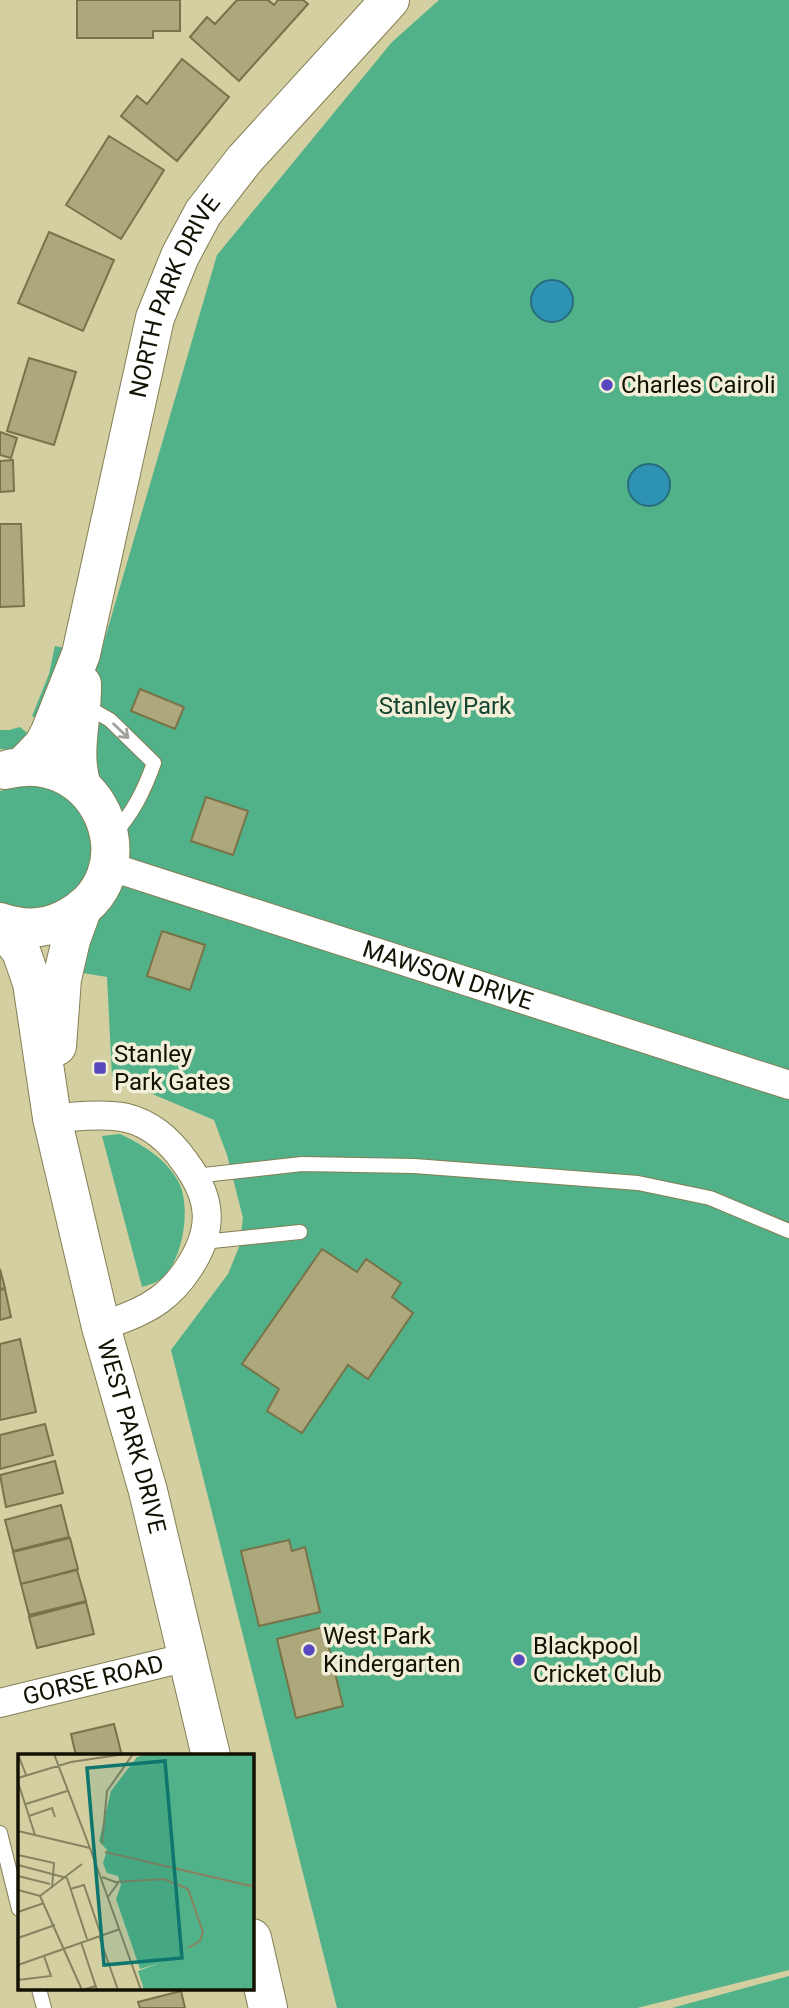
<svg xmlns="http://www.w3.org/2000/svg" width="789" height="2008" font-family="Roboto,sans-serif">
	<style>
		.green { fill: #51b188 }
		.water { fill: #2e93b2; stroke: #266c7d; stroke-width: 2 }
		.building { fill: #ada87c; stroke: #787348; stroke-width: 2 }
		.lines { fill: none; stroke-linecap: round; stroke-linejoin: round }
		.lane-casing { stroke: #837f54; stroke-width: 16 }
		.street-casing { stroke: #837f54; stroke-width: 30 }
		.secondary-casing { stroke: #837f54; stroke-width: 40 }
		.lane { stroke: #fff; stroke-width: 14 }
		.street { stroke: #fff; stroke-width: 28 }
		.secondary { stroke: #fff; stroke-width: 38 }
		.oneway { stroke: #a1a09a }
		.poi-dot { fill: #5748c0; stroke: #f1efd8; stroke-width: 2.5 }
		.labels { text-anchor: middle; stroke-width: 7; stroke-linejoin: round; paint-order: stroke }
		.street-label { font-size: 24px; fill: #131102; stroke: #f1efd8 }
		.poi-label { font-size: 24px; fill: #131102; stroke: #f1efd8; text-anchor: start }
		.park-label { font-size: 24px; fill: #154531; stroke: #f1efd8 }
		.inset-road { fill: none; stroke: #878361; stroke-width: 2 }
		.view { fill: #0f766e; fill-opacity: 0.15; stroke: #0f766e; stroke-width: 3.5 }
		.inset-edge { fill: none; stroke: #131102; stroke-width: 3.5 }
	</style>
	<rect width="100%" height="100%" fill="#d4cfa1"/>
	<!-- green -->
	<path class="green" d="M 439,0 L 789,0 L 789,1970 L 637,2008 L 337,2008 L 171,1350 L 228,1274 L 239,1247 L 243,1218 L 227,1155 L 214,1120 L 112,1077 L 107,977 L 77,972 L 117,876 L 50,755 L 91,709 L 96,669 L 217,255 L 392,42 Z
		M 55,646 L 65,648 L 41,721 L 32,716 L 49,674 Z
		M 20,727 L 32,737 L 12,750 L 0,749 L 0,730 L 9,730 Z
		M 26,784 L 53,788 L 84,813 L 95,864 L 65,907 L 0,911 L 0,791 Z
		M 120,1134 C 142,1144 166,1159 178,1181 C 192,1206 183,1260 162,1278 C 157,1283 148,1285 142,1287 L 102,1136 Z
		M 789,1976 L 789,2008 L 672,2008 Z"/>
	<!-- water -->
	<path class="water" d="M531 301a21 21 0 1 1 42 0a21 21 0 1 1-42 0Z
		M628 485a21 21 0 1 1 42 0a21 21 0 1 1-42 0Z"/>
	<!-- building -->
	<path class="building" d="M 77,0 L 180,0 L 180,31 L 153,31 L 153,38 L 77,38 Z
		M 237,0 L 268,0 L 274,5 L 278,0 L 303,0 L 308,4 L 239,81 L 190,37 L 207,17 L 215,24 Z
		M 182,59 L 229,97 L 177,161 L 121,116 L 137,96 L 147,104 Z
		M 109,136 L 164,170 L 121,239 L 66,205 Z
		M 49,232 L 114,260 L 83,331 L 18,303 Z
		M 29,358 L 76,372 L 54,445 L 7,431 Z
		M 0,432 L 17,438 L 11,458 L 0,455 Z
		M 13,460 L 14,491 L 0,492 L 0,461 Z
		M 0,524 L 21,524 L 24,606 L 0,607 Z
		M 140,689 L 184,707 L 175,729 L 131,711 Z
		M 206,797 L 248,811 L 233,855 L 191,841 Z
		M 162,931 L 205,945 L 190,990 L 147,976 Z
		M 322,1249 L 357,1272 L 366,1259 L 401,1283 L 392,1297 L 413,1313 L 368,1379 L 348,1365 L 302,1433 L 267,1411 L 279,1389 L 242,1364 Z
		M 0,1269 L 5,1288 L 0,1289 Z
		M 5,1289 L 11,1317 L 0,1320 L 0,1290 Z
		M 20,1339 L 36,1412 L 0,1420 L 0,1344 Z
		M 45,1424 L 53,1455 L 0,1469 L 0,1435 Z
		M 55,1461 L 63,1493 L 6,1507 L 0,1475 Z
		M 61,1505 L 69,1537 L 13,1551 L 5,1520 Z
		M 70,1538 L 78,1569 L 21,1584 L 13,1552 Z
		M 289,1540 L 292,1551 L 305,1547 L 320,1612 L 259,1626 L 241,1551 Z
		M 77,1570 L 86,1601 L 29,1615 L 21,1584 Z
		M 86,1602 L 94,1634 L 37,1648 L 29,1617 Z
		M 324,1627 L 343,1706 L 296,1718 L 277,1639 Z
		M 114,1724 L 122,1756 L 76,1756 L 71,1734 Z
		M 181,1991 L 185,2008 L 140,2008 L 138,2002 Z"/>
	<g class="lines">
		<!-- lane casing -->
		<g class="lane-casing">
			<path id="lane" d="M 84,705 L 110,720 L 154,763 C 144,791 133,813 113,835
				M 195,1176 L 302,1164 L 414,1166 L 638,1183 L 710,1198 L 789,1231
				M 203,1242 L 300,1232
				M 0,1833 L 19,1909
				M 39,1989 L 44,2008"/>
		</g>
		<!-- street casing -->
		<g class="street-casing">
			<g id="street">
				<path id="s1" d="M 108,866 L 789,1085"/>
				<path d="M 52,1118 C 76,1117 103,1113 127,1118 C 151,1124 171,1142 185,1162 C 213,1200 214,1230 188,1269 C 180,1281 170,1292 159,1300 C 141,1313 121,1319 101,1327"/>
				<path id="s2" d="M 0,1703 L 188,1657"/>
			</g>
		</g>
		<!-- secondary casing -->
		<g class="secondary-casing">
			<g id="secondary">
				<path id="s3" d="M 22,767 L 43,745 L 50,732 L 81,654 L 155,318 L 180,256 L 203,213 L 244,160 L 390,0"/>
				<path d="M 82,786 C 71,752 83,718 82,684"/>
				<path d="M 0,922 C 21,929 43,930 63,920 C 154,878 102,744 5,770"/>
				<path id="s4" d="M 0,925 L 21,951 L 32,983 L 52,1118 L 101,1327 L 148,1491 L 211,1756"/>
				<path d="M 57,1046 L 62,979 L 71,940 L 83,907"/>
				<path d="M 252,1938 L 268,2008"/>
			</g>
		</g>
		<!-- lane -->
		<use href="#lane" class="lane"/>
		<!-- street -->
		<use href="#street" class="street"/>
		<!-- secondary -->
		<use href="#secondary" class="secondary"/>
	</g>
	<!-- one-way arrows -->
	<defs><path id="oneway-shaft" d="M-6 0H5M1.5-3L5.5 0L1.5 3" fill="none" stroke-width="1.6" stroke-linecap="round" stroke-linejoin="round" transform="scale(1.75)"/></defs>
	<use class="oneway" href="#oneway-shaft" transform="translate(121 731) rotate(44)"/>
	<!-- markers -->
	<g class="poi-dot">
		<circle cx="607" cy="385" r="7"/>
		<rect x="93" y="1061" width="14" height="14" rx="3.5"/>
		<circle cx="309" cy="1650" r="7"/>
		<circle cx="519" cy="1660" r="7"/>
	</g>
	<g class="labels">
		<!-- street labels -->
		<g class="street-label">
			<text dy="8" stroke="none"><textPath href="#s3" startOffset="500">NORTH PARK DRIVE</textPath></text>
			<text dy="8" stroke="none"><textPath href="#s1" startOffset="357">MAWSON DRIVE</textPath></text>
			<text dy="8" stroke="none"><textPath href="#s4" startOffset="532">WEST PARK DRIVE</textPath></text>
			<text dy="8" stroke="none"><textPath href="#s2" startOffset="96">GORSE ROAD</textPath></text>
		</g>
		<!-- poi labels -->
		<g class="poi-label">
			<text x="621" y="393">Charles Cairoli</text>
			<text x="114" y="1062">Stanley<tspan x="114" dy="28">Park Gates</tspan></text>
			<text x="323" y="1644">West Park<tspan x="323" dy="28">Kindergarten</tspan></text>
			<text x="533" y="1654">Blackpool<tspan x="533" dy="28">Cricket Club</tspan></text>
		</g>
		<!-- park labels -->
		<g class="park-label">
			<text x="445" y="714">Stanley Park</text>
		</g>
	</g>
	<!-- overview -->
	<g transform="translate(18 1754)">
		<rect width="236" height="236" fill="#d4cfa1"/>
		<path d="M 131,0 L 236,0 L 236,236 L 126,236 L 120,217 L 142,209 L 122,215 L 98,145 L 103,131 L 100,122 L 89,119 L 85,109 L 89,96 L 81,87 L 93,37 L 119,3 Z" fill="#51b188"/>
		<path class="inset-road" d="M 0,0 L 8,21M 36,0 L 72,94M 0,24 L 53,8 L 107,0M 0,28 L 17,81M 8,50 L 49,37M 11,62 L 34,54 L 37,63M 0,77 L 72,94M 84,90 L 89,37 L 115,0M 72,94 L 123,236M 87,98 L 233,132 L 237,126M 0,101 L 36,109 L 34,134M 0,111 L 49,124M 0,122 L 32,130M 84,123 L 100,129 L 90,143M 49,124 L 69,185M 98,128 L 146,125 L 170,135 L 185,178 L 182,187 L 170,194M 52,135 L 66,131 L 83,181M 0,136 L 22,142 L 64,110M 22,142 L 64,236 L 78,232M 0,158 L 26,149M 81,182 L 100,236M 0,184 L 37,171M 63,188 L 79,236M 0,211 L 102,175M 0,226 L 33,222 L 26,202"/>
		<path class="view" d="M 147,7 L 164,204 L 86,211 L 69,14 Z"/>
		<rect width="236" height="236" class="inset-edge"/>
	</g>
</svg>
